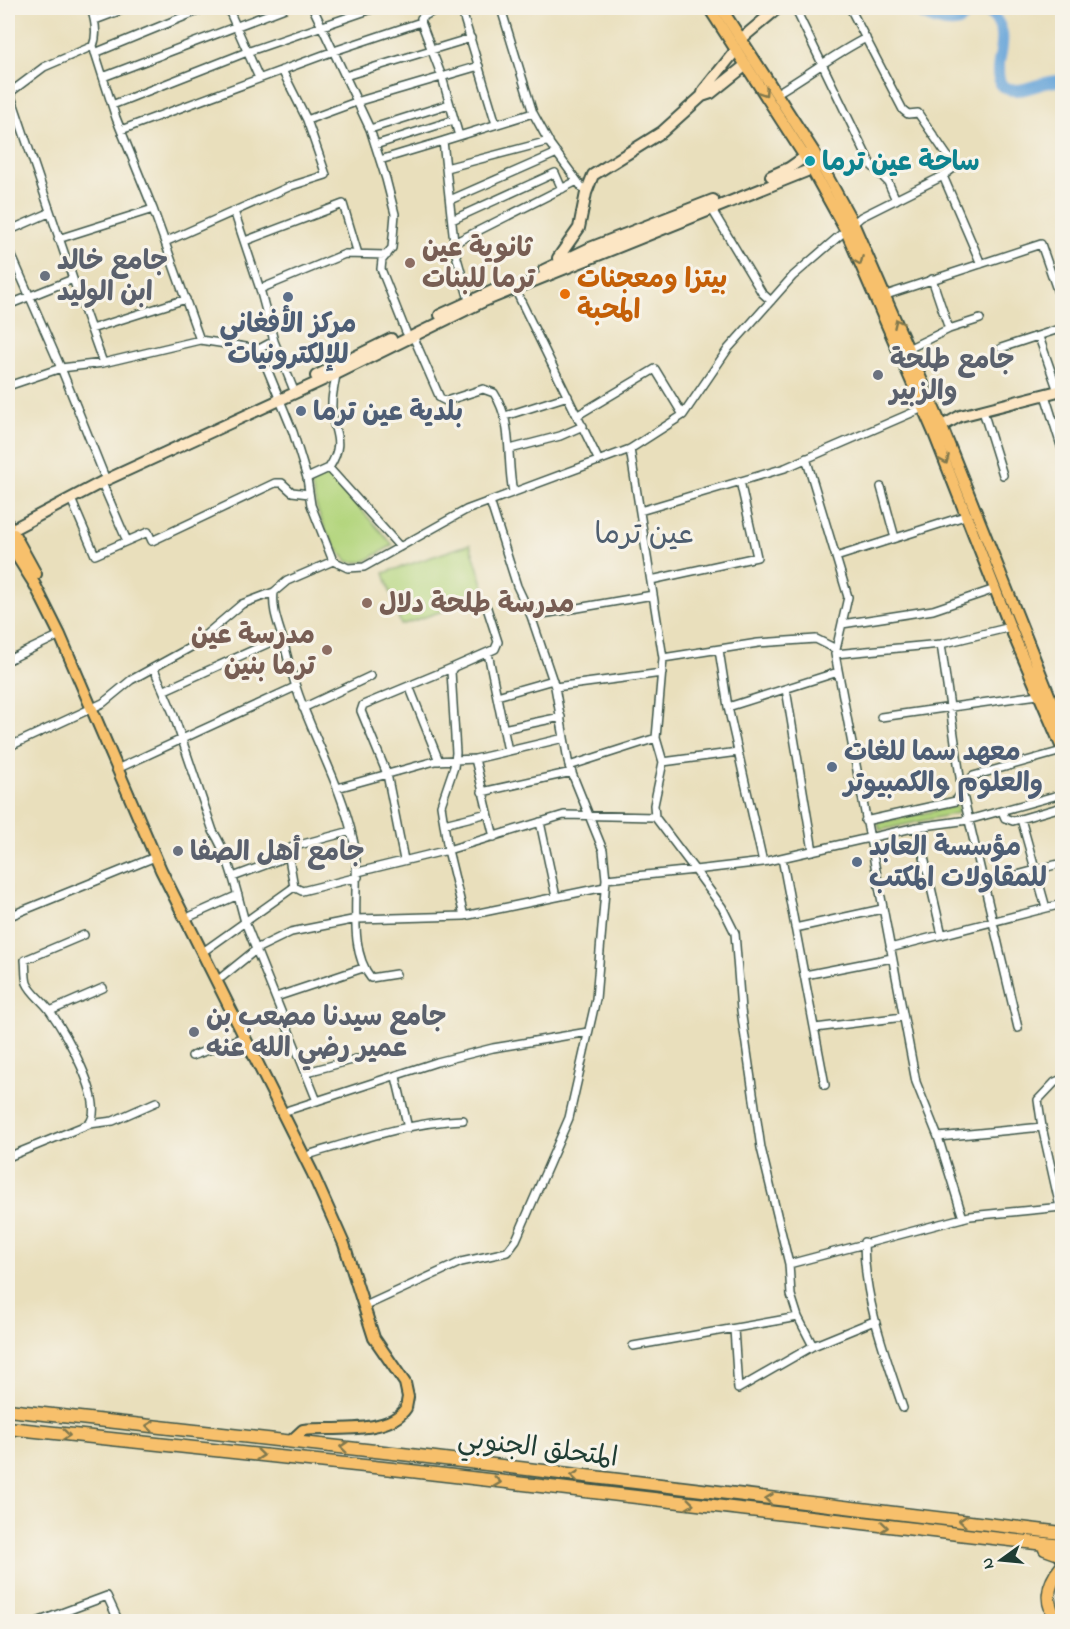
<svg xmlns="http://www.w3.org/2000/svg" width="1070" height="1629" font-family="'Indie Flower','Playpen Sans Arabic',sans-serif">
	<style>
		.green { fill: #b3d57d; stroke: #698958; stroke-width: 1.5 }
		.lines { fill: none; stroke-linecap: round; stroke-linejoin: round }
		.river { stroke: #68a5d9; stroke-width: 12 }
		.street-casing { stroke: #3d5548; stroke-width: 10 }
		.secondary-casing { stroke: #3d5548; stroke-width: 14 }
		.primary-casing { stroke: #3d5548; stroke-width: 14 }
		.highway-casing { stroke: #3d5548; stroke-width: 15 }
		.street { stroke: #fff; stroke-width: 7 }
		.secondary { stroke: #fce6c4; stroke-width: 10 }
		.primary { stroke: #f7c06c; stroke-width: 10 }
		.highway { stroke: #f7c06c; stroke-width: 12 }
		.oneway { stroke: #80784d }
		.culture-dot { fill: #0f9aa8; stroke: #f7f3e8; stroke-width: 2 }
		.education-dot { fill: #8d6e63; stroke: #f7f3e8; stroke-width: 2 }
		.worship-dot { fill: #6b7280; stroke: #f7f3e8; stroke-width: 2 }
		.food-dot { fill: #e8710a; stroke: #f7f3e8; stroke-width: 2 }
		.service-dot { fill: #5c6f8a; stroke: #f7f3e8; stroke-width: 2 }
		.labels { text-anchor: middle; stroke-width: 6; stroke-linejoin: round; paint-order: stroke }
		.culture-label { font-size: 27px; font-weight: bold; fill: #0d838f; stroke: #f7f3e8; text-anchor: start }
		.education-label { font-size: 27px; font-weight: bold; fill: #785e54; stroke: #f7f3e8; text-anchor: start }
		.worship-label { font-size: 27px; font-weight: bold; fill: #5b616d; stroke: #f7f3e8; text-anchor: start }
		.food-label { font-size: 27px; font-weight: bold; fill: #c56008; stroke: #f7f3e8; text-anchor: start }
		.service-label { font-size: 27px; font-weight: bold; fill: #4e5e75; stroke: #f7f3e8; text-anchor: start }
		.street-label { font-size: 27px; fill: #1f3d34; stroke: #f7f3e8 }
		.quarter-label { font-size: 30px; fill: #4f5f70; stroke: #f7f3e8 }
	</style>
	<rect width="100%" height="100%" fill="#f7f3e8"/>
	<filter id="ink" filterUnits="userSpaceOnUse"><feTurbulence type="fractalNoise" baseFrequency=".0167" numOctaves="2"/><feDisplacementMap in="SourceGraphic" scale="12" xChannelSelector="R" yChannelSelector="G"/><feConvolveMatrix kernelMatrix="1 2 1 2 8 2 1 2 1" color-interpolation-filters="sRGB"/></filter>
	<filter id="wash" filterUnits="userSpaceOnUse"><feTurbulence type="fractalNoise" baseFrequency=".008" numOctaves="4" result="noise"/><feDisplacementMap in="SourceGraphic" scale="24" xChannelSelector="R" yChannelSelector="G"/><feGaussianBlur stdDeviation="1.35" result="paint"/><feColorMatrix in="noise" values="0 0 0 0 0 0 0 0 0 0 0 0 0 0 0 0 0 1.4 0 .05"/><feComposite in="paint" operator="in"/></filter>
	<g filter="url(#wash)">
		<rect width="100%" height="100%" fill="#e9dfbc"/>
		<!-- green -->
		<path class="green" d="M 328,473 L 393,545 L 364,562 L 348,562 C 327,540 316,513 311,483 Z
			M 470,544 L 487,596 L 401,625 L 384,573 Z
			M 957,806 L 958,813 L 880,830 L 878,823 Z"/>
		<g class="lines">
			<!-- river -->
			<path class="river" d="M 911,8 C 923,14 949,29 962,19 C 966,16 968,11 971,8
				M 984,8 C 1022,36 987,62 1002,86 C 1022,98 1039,79 1062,81"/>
		</g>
	</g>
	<g filter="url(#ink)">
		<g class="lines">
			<!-- street casing -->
			<g class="street-casing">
				<path id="street" d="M 91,8 C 95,20 98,34 93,46 L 116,118 L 153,209 L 200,340
					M 228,8 L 259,78
					M 313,8 L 370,129 L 386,179 L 395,214 L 392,248 L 382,260 L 381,269 L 406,332
					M 461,8 L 496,124
					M 795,8 L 871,165 L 888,182 L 896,200
					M 503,15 L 533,113 L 550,144 L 586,193
					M 95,20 L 127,8
					M 421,22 L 442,77 L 459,136
					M 95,53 L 205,8
					M 345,76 L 471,38
					M 103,77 L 285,8
					M 777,93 C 808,75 834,54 866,38
					M 8,94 L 44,67 L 93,46
					M 112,105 L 247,52 L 375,8
					M 307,120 L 356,102 L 479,66
					M 370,129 L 449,104
					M 121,130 L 334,51 L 421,22 L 421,18 L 439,8
					M 375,145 L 454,120
					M 380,160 L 443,141
					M 446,168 L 549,141
					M 943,176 L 981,264
					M 450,200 L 557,153
					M 711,208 L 762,293 L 771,301
					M 234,211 L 260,289
					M 452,220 L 555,173 L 562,189
					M 8,231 L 49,213
					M 58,239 L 153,209
					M 245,241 L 343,204 L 358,254
					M 165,242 L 291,186 L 326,175 L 307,120 L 282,70
					M 454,243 L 577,181
					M 8,247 L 61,368 L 106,480
					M 73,279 L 103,363
					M 932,279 L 949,329
					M 515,289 L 599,461
					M 886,295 L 1041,244 L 1062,304
					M 469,300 L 455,251 L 443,141 L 533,113
					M 8,305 L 73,279 L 10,93
					M 91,329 L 186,299
					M 413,336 L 440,398 L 446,401 L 483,389 L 494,393 C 514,424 506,459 513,492
					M 1039,337 L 1058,391
					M 274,341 L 293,388
					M 910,348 L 949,329 L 980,319
					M 1001,348 L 1062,328
					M 259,349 L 293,432 L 307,478 L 311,505 L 333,561
					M 8,386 L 61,368 L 103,363 L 200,340 L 259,349 L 274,341 L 260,289 L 345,254 L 387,255
					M 1045,395 L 1062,449
					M 983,411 L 1003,475
					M 578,415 L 655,369 L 683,415
					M 505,416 L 568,396
					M 510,449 L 560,436 L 583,426
					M 806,458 L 848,597 L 835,654 L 916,1082 L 938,1137 L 963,1218
					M 329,468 L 400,547
					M 307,478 L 329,468 C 348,438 330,432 332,403 C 332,393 335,384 336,374
					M 102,483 L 127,541
					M 881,487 L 895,538
					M 71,499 L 95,555 L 148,532 L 152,541 L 275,483 L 282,483 L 292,492 L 309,494
					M 640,511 L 785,468 L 923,408
					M 836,557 L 968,515
					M 651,580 L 757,557 L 740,481
					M 531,616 L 653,595
					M 842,624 L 933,610 L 995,589
					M 719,650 L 728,707 L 763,862
					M 488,653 L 508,751
					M 835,654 L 941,644 L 1011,627
					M 663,658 L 758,643 L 816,639 L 836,649
					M 8,660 L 60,635
					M 154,669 L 173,713 L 213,831 C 230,858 236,890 245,922 L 294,887
					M 409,686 L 439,761
					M 555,687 L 662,673
					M 786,689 L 813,851
					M 165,690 L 282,637
					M 497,696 L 553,680
					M 728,707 L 838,672
					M 303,708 L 371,676
					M 881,717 L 1038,695
					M 503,729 L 561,717
					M 8,747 L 103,703 L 131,680 L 191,647 L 242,604 L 274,592
					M 475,759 L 494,837
					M 663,762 L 738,752
					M 569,766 L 656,738 L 663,658 L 630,449
					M 117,769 L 295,687
					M 337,788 L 435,761 L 475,759 L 564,738
					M 482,792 L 572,772
					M 1002,811 L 1005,818 L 1013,821 L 1062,807
					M 655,817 L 654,805 L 663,762 L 656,738
					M 1021,819 L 1046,908
					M 865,821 L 956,801 L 962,791 L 941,644
					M 540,822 L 556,897
					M 444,824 L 488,813
					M 917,827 L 942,935
					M 351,831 L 292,847 L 288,852 L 294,887 L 302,891 L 358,877
					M 1062,831 L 1062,832
					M 782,858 L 825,1085
					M 404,860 L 387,774 L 361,711 L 363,705 L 454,667
					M 358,872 L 448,850 L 441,805 L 454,767 L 456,753 L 451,671 L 454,667 L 495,649 L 498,642 L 487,608
					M 233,877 L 289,856
					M 606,879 L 695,870 L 722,907 L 735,933 L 741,1010 L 761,1148 L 789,1264 L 791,1295 L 798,1317 L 813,1346
					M 984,884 L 1062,863
					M 8,894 L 12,915 L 8,919
					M 12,915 L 155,857
					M 191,916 L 238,895
					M 464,916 L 448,850 L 564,815 L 655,817 L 695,870 L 763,862 L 917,827 L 968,820 L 1062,794
					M 795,928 L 882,909
					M 84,935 L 25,960 C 26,967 25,976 27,983 C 31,993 44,1002 50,1011 C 64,1031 107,1103 89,1124
					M 890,948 L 1062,904
					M 207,949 L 245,922 L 317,1101
					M 396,974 L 371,978 C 344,945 363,879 353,839 C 343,793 320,750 303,706 C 294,685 289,663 283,640 C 278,623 272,610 274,592 L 287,581 L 333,561 L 348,568 L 364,567 L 466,510 L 630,449 L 683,415 L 728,349 L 793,276 L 861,217 L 943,176 L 955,167 L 918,113 L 908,114 L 903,110 L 850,8
					M 805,975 L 892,958
					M 222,977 L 258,948 L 291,932 L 357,919 L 464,916 L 605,887
					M 276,997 L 363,968
					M 50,1011 L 103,988
					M 815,1028 L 903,1017
					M 1018,1028 L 962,791 L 973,776 L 1062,751
					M 192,1056 L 244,1037
					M 307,1072 L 356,1059
					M 396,1077 L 408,1128
					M 289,1110 L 437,1062 L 493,1048 L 588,1032
					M 1042,1127 L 1038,1100 L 1055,1082 L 1062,1079
					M 938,1137 L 1042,1127 L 1060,1207
					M 311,1154 C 361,1139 411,1122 463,1120
					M 8,1157 L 89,1124 L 113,1121 L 156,1102
					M 864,1242 C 864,1300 885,1354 903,1408
					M 789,1264 L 970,1216 L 1062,1207
					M 363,1307 L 461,1262 L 507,1252 L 516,1240 L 569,1118 L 596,999 L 606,879 L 603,850 L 569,766 L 555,687 L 531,616 L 517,586 L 490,501
					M 734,1329 L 738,1389 L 813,1346 L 874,1321
					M 633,1346 L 798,1317
					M 37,1622 L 107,1596 L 119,1622"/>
			</g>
			<!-- secondary casing -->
			<g class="secondary-casing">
				<path id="secondary" d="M 741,39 L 778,8
					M 702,96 L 704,90 L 736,50
					M 771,176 L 789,168 L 812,152
					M 559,264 L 558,258 L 579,228 L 586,193 L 593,175 L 662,132 L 702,96 L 711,93 L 746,65
					M 544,270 L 590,248 L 713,200
					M 440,315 L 499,288
					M 316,376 L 391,339
					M 935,430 L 960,416 L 1062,390
					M 13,529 L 106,480 L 336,374 L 484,301 L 819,166"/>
			</g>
			<!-- primary casing -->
			<g class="primary-casing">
				<path id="primary" d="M 709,8 L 805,157 L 846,231 L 933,431 L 1010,627 L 1062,748
					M 721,8 L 814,152 L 853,223 L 942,427 L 1062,727
					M 8,524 L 9,525
					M 14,534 L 36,574
					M 8,542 L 35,585 L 60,635 L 161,870 L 312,1172 L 344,1244 L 374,1338 L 405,1383 L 408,1397 L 406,1408 C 389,1435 331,1427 303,1430 L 291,1441"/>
			</g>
			<!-- highway casing -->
			<g class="highway-casing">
				<path id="highway" d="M 8,1410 L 402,1454 L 1062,1533
					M 8,1428 L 402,1470 L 1062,1546
					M 1045,1549 L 1059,1554 L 1062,1558
					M 1059,1622 C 1043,1603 1047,1584 1062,1566"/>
			</g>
			<!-- street -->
			<use href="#street" class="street"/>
			<!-- secondary -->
			<use href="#secondary" class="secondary"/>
			<!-- primary -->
			<use href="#primary" class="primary"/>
			<!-- highway -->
			<use href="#highway" class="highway"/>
		</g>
		<!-- one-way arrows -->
		<defs><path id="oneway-chevron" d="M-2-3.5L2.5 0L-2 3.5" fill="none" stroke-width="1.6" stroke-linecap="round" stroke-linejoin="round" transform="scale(1.5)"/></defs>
		<g class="oneway">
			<use href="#oneway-chevron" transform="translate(764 92) rotate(57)"/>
			<use href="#oneway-chevron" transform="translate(859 261) rotate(67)"/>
			<use href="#oneway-chevron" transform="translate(898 323) rotate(-114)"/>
			<use href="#oneway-chevron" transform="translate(945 460) rotate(67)"/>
			<use href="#oneway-chevron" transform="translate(150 1426) rotate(-174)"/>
			<use href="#oneway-chevron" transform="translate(66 1435) rotate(6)"/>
			<use href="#oneway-chevron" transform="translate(344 1447) rotate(-174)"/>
			<use href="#oneway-chevron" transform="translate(260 1455) rotate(6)"/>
			<use href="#oneway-chevron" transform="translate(575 1476) rotate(-173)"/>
			<use href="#oneway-chevron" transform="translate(497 1482) rotate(7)"/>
			<use href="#oneway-chevron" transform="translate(769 1499) rotate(-173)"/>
			<use href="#oneway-chevron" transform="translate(690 1504) rotate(7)"/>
			<use href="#oneway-chevron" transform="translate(963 1521) rotate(-174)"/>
			<use href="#oneway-chevron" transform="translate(884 1527) rotate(6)"/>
		</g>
	</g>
	<!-- markers -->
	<circle class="culture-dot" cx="810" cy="161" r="6"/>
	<g class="education-dot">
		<circle cx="410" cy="263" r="6"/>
		<circle cx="367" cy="603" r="6"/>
		<circle cx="327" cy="650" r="6"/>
	</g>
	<g class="worship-dot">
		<circle cx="45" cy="276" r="6"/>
		<circle cx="878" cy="375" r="6"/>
		<circle cx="178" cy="851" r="6"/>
		<circle cx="194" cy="1032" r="6"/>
	</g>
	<circle class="food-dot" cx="565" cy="294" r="6"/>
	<g class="service-dot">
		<circle cx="288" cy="297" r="6"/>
		<circle cx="301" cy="411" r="6"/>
		<circle cx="832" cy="767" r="6"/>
		<circle cx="857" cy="862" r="6"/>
	</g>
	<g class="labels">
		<!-- culture labels -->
		<g class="culture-label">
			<text x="822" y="170">ساحة عين ترما</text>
		</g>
		<!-- education labels -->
		<g class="education-label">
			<text x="422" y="256">ثانوية عين<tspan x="422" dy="31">ترما للبنات</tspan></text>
			<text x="379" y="612">مدرسة طلحة دلال</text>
			<text x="315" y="643" text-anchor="end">مدرسة عين<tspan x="315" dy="31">ترما بنين</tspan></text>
		</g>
		<!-- worship labels -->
		<g class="worship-label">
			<text x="57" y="269">جامع خالد<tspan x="57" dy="31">ابن الوليد</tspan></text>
			<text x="890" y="368">جامع طلحة<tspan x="890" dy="31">والزبير</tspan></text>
			<text x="190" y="860">جامع أهل الصفا</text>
			<text x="206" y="1025">جامع سيدنا مصعب بن<tspan x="206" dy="31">عمير رضي الله عنه</tspan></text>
		</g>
		<!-- food labels -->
		<g class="food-label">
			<text x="577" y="287">بيتزا ومعجنات<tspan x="577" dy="31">المحبة</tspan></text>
		</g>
		<!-- service labels -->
		<g class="service-label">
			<text x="288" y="332" text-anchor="middle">مركز الأفغاني<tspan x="288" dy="31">للإلكترونيات</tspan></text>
			<text x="313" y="420">بلدية عين ترما</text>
			<text x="844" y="760">معهد سما للغات<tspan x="844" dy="31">والعلوم والكمبيوتر</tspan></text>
			<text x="869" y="855">مؤسسة العابد<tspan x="869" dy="31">للمقاولات المكتب</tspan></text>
		</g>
		<!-- street labels -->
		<g class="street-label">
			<text transform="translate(538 1447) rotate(7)" y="9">المتحلق الجنوبي</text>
		</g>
		<!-- quarter labels -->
		<g class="quarter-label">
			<text x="644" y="543">عين ترما</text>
		</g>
	</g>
	<!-- margin -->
	<rect width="1070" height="1629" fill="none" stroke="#f7f3e8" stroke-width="30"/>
	<!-- north arrow -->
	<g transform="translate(1001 1560) rotate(255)" stroke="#f7f3e8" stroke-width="4.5" paint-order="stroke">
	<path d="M0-4.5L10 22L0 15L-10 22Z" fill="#1f3d34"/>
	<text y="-9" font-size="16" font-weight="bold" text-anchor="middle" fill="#1f3d34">N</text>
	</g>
</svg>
